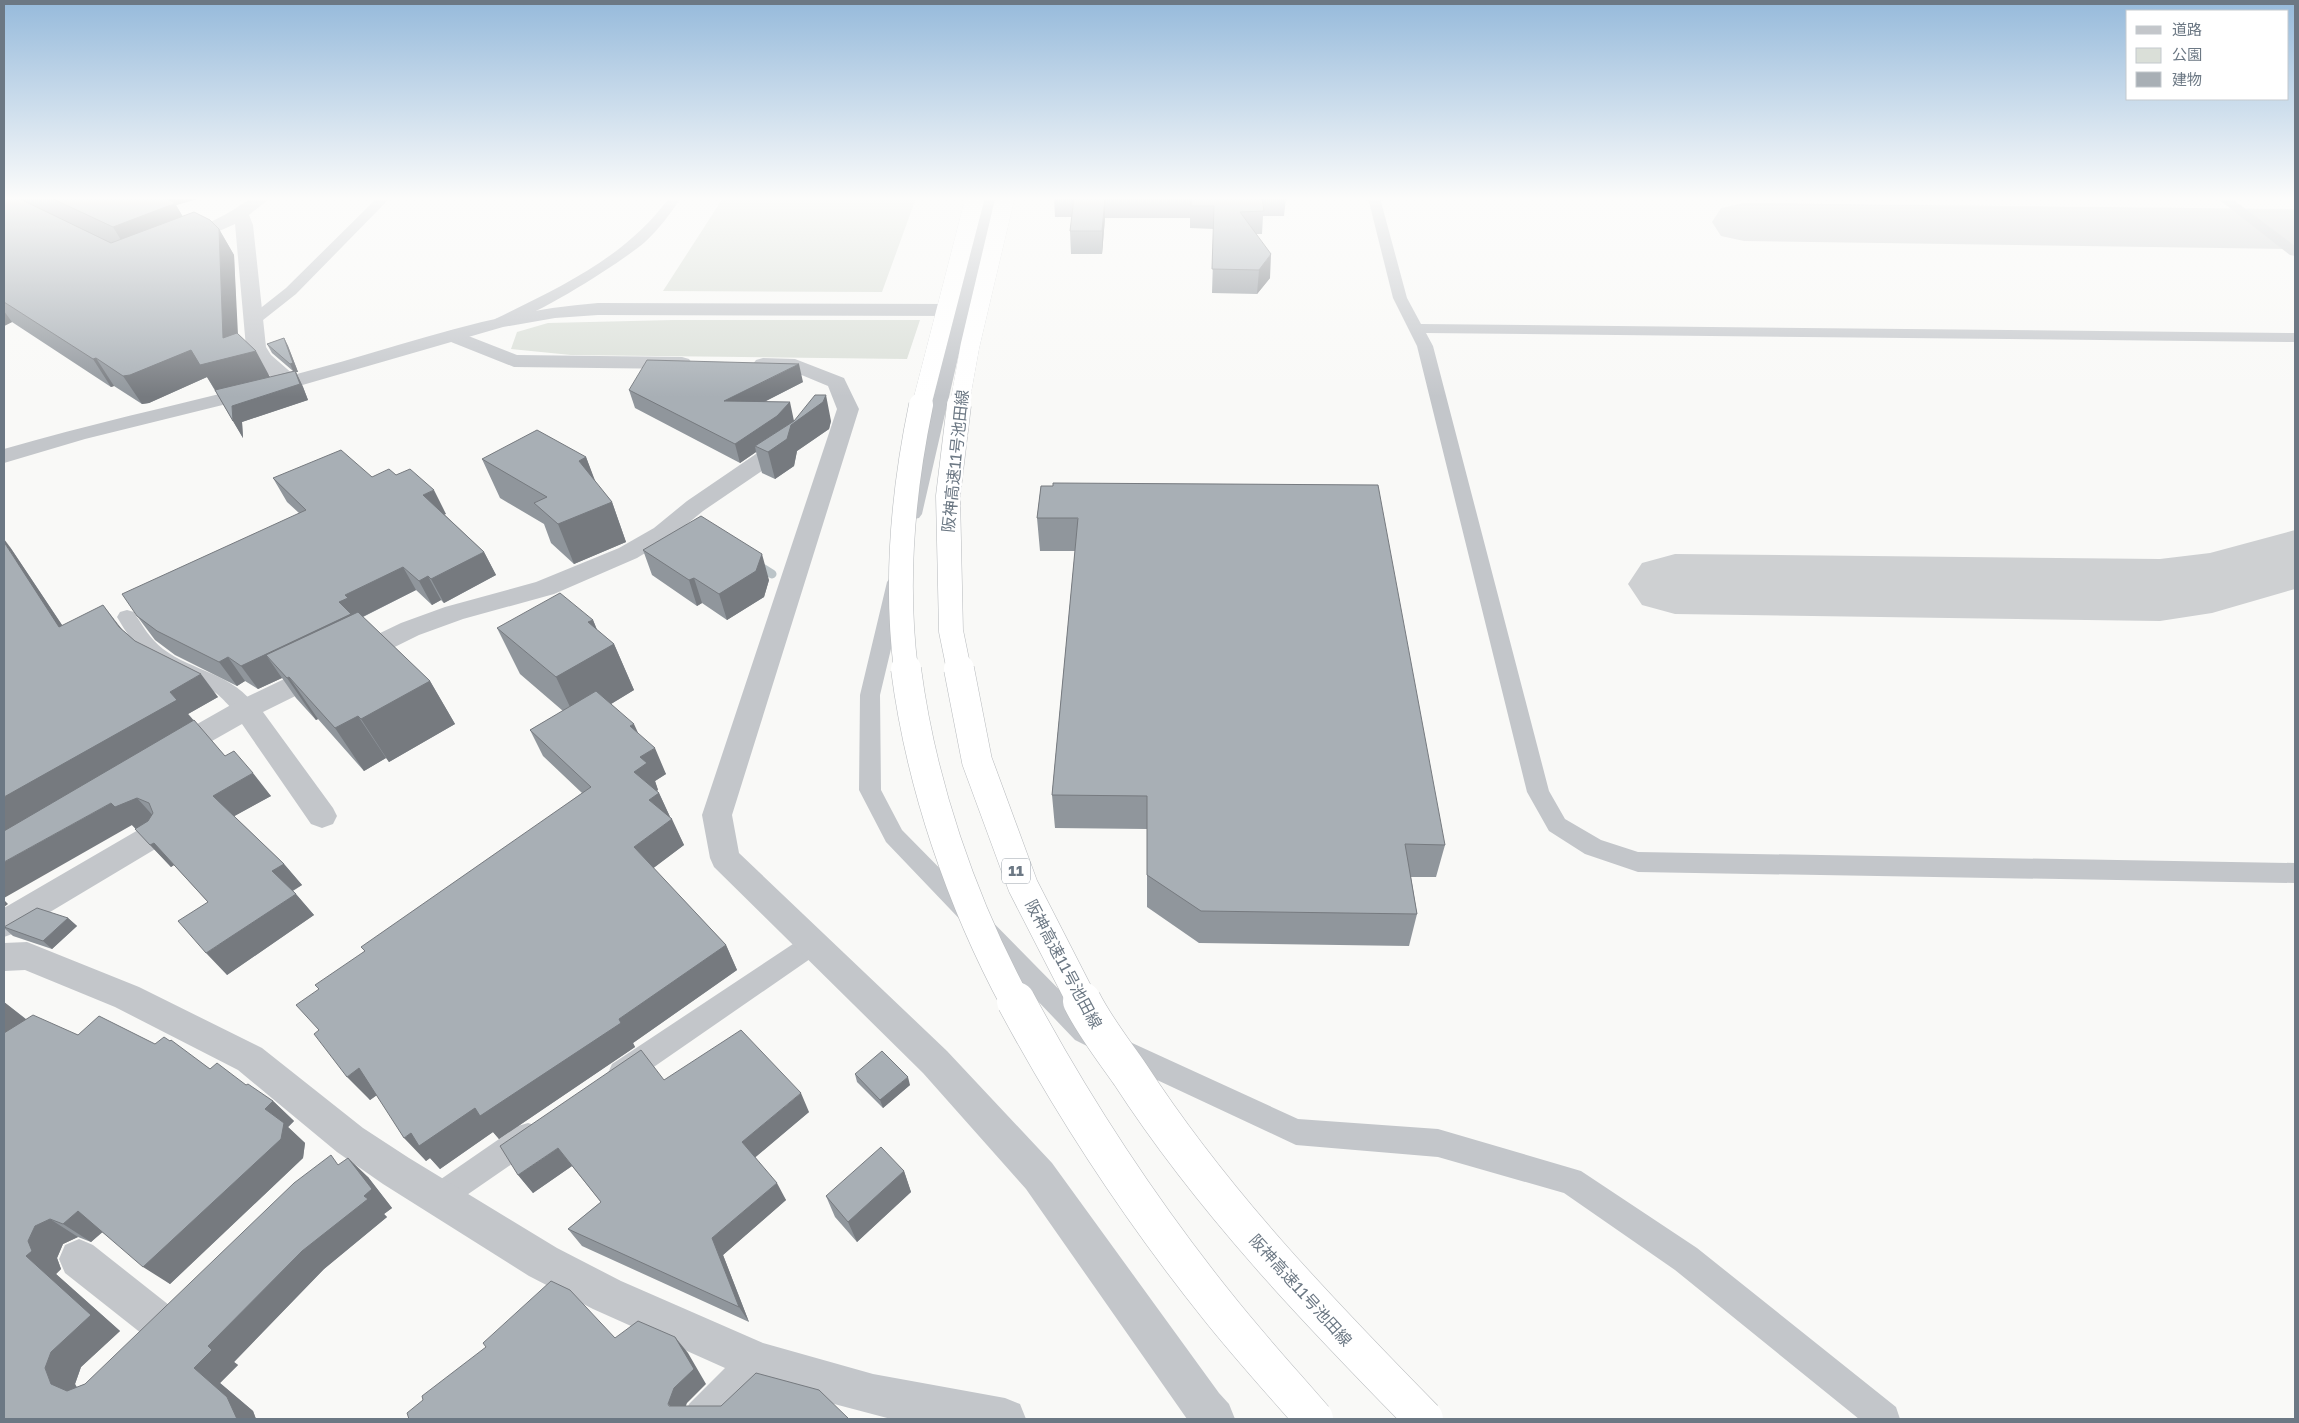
<svg xmlns="http://www.w3.org/2000/svg" width="2299" height="1423" font-family="'Golos Text','Noto Sans JP',sans-serif">
	<style>
		.green { fill: #dadfd8 }
		.lines { fill: none; stroke-linecap: round; stroke-linejoin: round }
		.stream { stroke: #bbc4c8; stroke-width: 9 }
		.taxiway { fill: #ced0d2; fill-rule: evenodd }
		.service { fill: #c3c6ca; fill-rule: evenodd }
		.minor { fill: #c3c6ca; fill-rule: evenodd }
		.tertiary { fill: #c3c6ca; fill-rule: evenodd }
		.motorway-bridge-far3-casing { stroke: #b6b9bc; stroke-width: 19; stroke-linecap: butt }
		.motorway-bridge-far2-casing { stroke: #b6b9bc; stroke-width: 25; stroke-linecap: butt }
		.motorway-bridge-far1-casing { stroke: #b6b9bc; stroke-width: 31; stroke-linecap: butt }
		.motorway-bridge-casing { stroke: #b6b9bc; stroke-width: 39; stroke-linecap: butt }
		.motorway-bridge-far3 { stroke: #fff; stroke-width: 19 }
		.motorway-bridge-far2 { stroke: #fff; stroke-width: 24 }
		.motorway-bridge-far1 { stroke: #fff; stroke-width: 30 }
		.motorway-bridge { stroke: #fff; stroke-width: 38 }
		.wall { fill: #90969c }
		.shaded-wall { fill: #767a7f }
		.building { fill: #a8afb5; stroke: #767a7f }
		.labels { text-anchor: middle; stroke-width: 5; stroke-linejoin: round; paint-order: stroke }
		.shield { fill: #fff; stroke: #98a0a9; stroke-width: 1 }
		.shield-label { font-size: 15px; font-weight: bold; fill: #6c7884 }
		.street-label { font-size: 16px; fill: #6c7884; stroke: #fff }
	</style>
	<rect width="100%" height="100%" fill="#f9f9f7"/>
	<!-- green -->
	<path class="green" d="M 723,198 L 916,198 L 882,292 L 663,291 Z
		M 673,320 L 920,320 L 907,359 L 571,355 L 511,349 L 517,332 L 548,323 Z"/>
	<g class="lines">
		<!-- stream -->
		<path class="stream" d="M 754,563 L 772,574"/>
		<!-- taxiway -->
		<path class="taxiway" d="M 1744,203 L 2295,209 L 2295,249 L 1744,241 L 1721,236 L 1712,222 L 1721,208 Z
			M 2295,530 L 2295,589 L 2212,613 L 2160,621 L 1675,614 L 1642,605 L 1628,584 L 1642,563 L 1675,554 L 2160,559 L 2210,553 Z"/>
		<!-- service -->
		<path class="service" d="M 377,198 L 390,198 L 296,294 L 258,324 L 248,324 L 246,321 L 248,318 L 286,288 Z
			M 669,198 L 681,198 C 670,214 659,229 645,242 C 625,260 516,330 495,325 L 493,322 L 495,319 C 560,287 625,258 669,198 Z
			M 1368,198 L 1380,198 L 1407,298 L 1421,324 L 2295,333 L 2295,342 L 1426,333 L 1433,346 L 1549,791 L 1565,819 L 1601,840 L 1638,852 L 2295,863 L 2295,883 L 1638,872 L 1585,854 L 1549,831 L 1527,792 L 1417,346 L 1393,298 Z
			M 2217,198 L 2231,198 L 2295,246 L 2295,256 L 2290,255 Z
			M 962,306 L 969,310 L 922,514 L 919,518 L 913,519 L 907,518 L 904,514 L 955,310 Z
			M 897,576 L 904,578 L 907,582 L 880,695 L 881,790 L 902,830 L 1093,1024 L 1100,1028 L 1104,1036 L 1100,1044 L 1091,1048 L 1075,1040 L 886,842 L 859,790 L 860,695 L 887,582 L 890,578 Z
			M 127,610 L 134,612 C 142,625 150,639 163,649 C 192,671 237,675 257,709 L 253,714 C 236,720 229,703 216,693 C 197,680 163,672 147,657 C 134,645 126,632 117,617 L 120,612 Z
			M 814,932 L 823,936 L 827,943 L 823,950 L 632,1082 L 622,1085 L 612,1082 L 608,1073 L 612,1064 L 805,936 Z
			M 1119,1037 L 1298,1119 L 1438,1129 L 1581,1171 L 1697,1248 L 1896,1407 L 1900,1419 L 1859,1419 L 1675,1270 L 1564,1193 L 1438,1157 L 1296,1145 L 1110,1058 L 1106,1049 L 1110,1040 Z
			M 528,1123 L 538,1126 L 542,1136 L 538,1146 L 448,1208 L 438,1212 L 428,1208 L 423,1198 L 428,1188 L 518,1126 Z"/>
		<!-- minor -->
		<path class="minor" d="M 251,198 L 270,198 L 249,215 L 253,225 L 266,347 L 271,355 L 302,382 L 299,386 C 279,391 255,363 246,347 L 235,224 L 188,245 L 176,245 L 173,241 L 176,237 C 203,226 228,215 251,198 Z
			M 453,330 L 517,355 L 682,357 L 689,359 L 692,363 L 689,367 L 682,369 L 514,367 L 446,340 L 443,336 L 446,332 Z
			M 763,358 L 795,359 L 844,378 L 859,409 L 732,815 L 739,853 L 947,1051 L 1052,1163 L 1219,1393 L 1229,1404 L 1235,1419 L 1187,1419 L 1026,1189 L 923,1073 L 714,867 L 710,858 L 702,815 L 837,409 L 828,386 L 792,371 L 756,368 L 753,364 L 756,360 Z
			M 789,435 L 797,437 L 800,442 L 797,447 L 703,511 L 670,538 L 637,558 L 554,594 L 463,619 L 419,635 L 263,712 L 333,808 L 337,816 L 333,824 L 322,828 L 311,824 L 242,724 L 182,758 L 172,762 L 162,758 L 158,751 L 162,744 L 236,702 L 401,623 L 445,607 L 536,582 L 619,548 L 654,528 L 687,501 L 781,437 Z
			M 156,822 L 167,826 L 171,834 L 167,842 L 15,933 L 4,937 L 4,908 L 145,826 Z
			M 27,942 L 139,987 L 262,1048 L 363,1128 L 409,1158 L 557,1248 L 621,1281 L 763,1343 L 873,1374 L 1005,1398 L 1020,1404 L 1026,1419 L 891,1419 L 766,1386 L 733,1419 L 683,1419 L 689,1404 L 725,1368 L 593,1309 L 529,1276 L 383,1184 L 337,1152 L 238,1070 L 115,1007 L 25,970 L 4,971 L 4,943 Z
			M 79,1239 L 93,1245 L 174,1309 L 180,1323 L 174,1337 L 160,1343 L 146,1337 L 65,1273 L 59,1259 L 65,1245 Z"/>
		<!-- tertiary -->
		<path class="tertiary" d="M 981,198 L 997,198 L 972,310 L 969,314 L 962,316 L 598,315 L 555,318 L 503,327 L 299,386 L 85,439 L 4,463 L 4,449 C 97,422 192,402 286,377 C 391,350 489,311 598,303 L 954,304 Z"/>
		<!-- motorway-bridge-far3 casing -->
		<g class="motorway-bridge-far3-casing">
			<path id="motorway-bridge-far3" d="M 921,407 L 975,198
				M 959,407 L 970,346 L 1005,198"/>
		</g>
		<!-- motorway-bridge-far2 casing -->
		<g class="motorway-bridge-far2-casing">
			<path id="motorway-bridge-far2" d="M 959,405 L 948,496 L 951,631 L 959,670
				M 906,670 C 895,583 903,491 921,405"/>
		</g>
		<!-- motorway-bridge-far1 casing -->
		<g class="motorway-bridge-far1-casing">
			<path id="motorway-bridge-far1" d="M 906,669 C 921,784 961,901 1016,1003
				M 959,669 L 977,761 L 1023,886 L 1083,1003"/>
		</g>
		<!-- motorway-bridge casing -->
		<g class="motorway-bridge-casing">
			<path id="motorway-bridge" d="M 1016,1001 C 1074,1109 1141,1211 1218,1307 C 1249,1346 1282,1382 1314,1419
				M 1082,1001 C 1095,1027 1114,1051 1130,1074 C 1213,1202 1318,1311 1424,1419"/>
		</g>
		<!-- motorway-bridge-far3 -->
		<use href="#motorway-bridge-far3" class="motorway-bridge-far3"/>
		<!-- motorway-bridge-far2 -->
		<use href="#motorway-bridge-far2" class="motorway-bridge-far2"/>
		<!-- motorway-bridge-far1 -->
		<use href="#motorway-bridge-far1" class="motorway-bridge-far1"/>
		<!-- motorway-bridge -->
		<use href="#motorway-bridge" class="motorway-bridge"/>
	</g>
	<!-- wall -->
	<path class="wall" d="M 4,198 L 201,198 L 176,205 L 183,217 L 219,229 L 234,255 L 237,333 L 270,377 L 293,371 L 272,353 L 267,344 L 284,338 L 288,346 L 298,372 L 296,372 L 303,387 L 308,400 L 242,422 L 243,438 L 207,377 L 149,403 L 142,404 L 114,386 L 111,387 L 12,322 L 4,326 Z
		M 1054,198 L 1286,198 L 1284,216 L 1263,216 L 1262,234 L 1256,234 L 1270,278 L 1257,294 L 1212,293 L 1214,229 L 1190,228 L 1190,218 L 1105,218 L 1102,254 L 1071,254 L 1070,231 L 1072,217 L 1055,217 Z
		M 803,382 L 764,402 L 794,421 L 831,421 L 829,429 L 797,451 L 794,466 L 775,479 L 762,473 L 756,452 L 740,463 L 635,408 L 629,390 Z
		M 586,457 L 595,482 L 612,502 L 626,542 L 574,564 L 551,543 L 544,524 L 500,498 L 482,459 Z
		M 396,475 L 446,514 L 444,514 L 484,552 L 496,575 L 444,603 L 441,600 L 432,605 L 416,590 L 363,617 L 430,681 L 455,724 L 389,762 L 386,758 L 364,771 L 318,719 L 316,720 L 296,698 L 282,678 L 258,689 L 245,681 L 237,686 L 175,655 L 155,640 L 137,616 L 299,513 L 287,502 L 273,478 L 372,477 Z
		M 1041,486 L 1445,845 L 1436,877 L 1411,877 L 1417,914 L 1409,946 L 1199,943 L 1147,907 L 1147,829 L 1055,828 L 1052,795 L 1075,551 L 1040,551 L 1037,518 Z
		M 10,547 L 62,625 L 124,631 L 135,641 L 218,697 L 188,714 L 225,756 L 271,796 L 234,816 L 284,864 L 302,885 L 293,891 L 314,915 L 227,975 L 208,902 L 174,865 L 171,867 L 132,825 Z
		M 643,550 L 769,580 L 764,597 L 727,620 L 702,603 L 697,606 L 652,575 Z
		M 593,620 L 597,630 L 614,644 L 634,690 L 611,704 L 638,734 L 666,774 L 655,781 L 658,790 L 657,791 L 659,793 L 670,817 L 684,845 L 653,868 L 726,945 L 737,970 L 633,1043 L 635,1047 L 499,1139 L 493,1132 L 440,1169 L 430,1158 L 426,1161 L 377,1095 L 370,1100 L 319,1030 L 319,989 L 365,951 L 582,793 L 543,756 L 530,730 L 563,711 L 520,674 L 497,628 Z
		M 68,918 L 77,926 L 52,949 L 13,936 L 4,928 Z
		M 4,1002 L 26,1019 L 78,1035 L 155,1044 L 170,1041 L 210,1069 L 246,1085 L 273,1101 L 294,1121 L 288,1127 L 305,1143 L 303,1158 L 170,1284 L 102,1232 L 91,1242 L 78,1237 L 63,1244 L 57,1258 L 61,1269 L 56,1274 L 120,1331 L 81,1367 L 75,1384 L 77,1387 L 85,1384 L 340,1164 L 368,1177 L 392,1208 L 384,1214 L 387,1217 L 324,1269 L 234,1362 L 238,1365 L 220,1383 L 253,1411 L 256,1419 L 4,1419 Z
		M 855,1074 L 910,1085 L 883,1108 L 857,1082 Z
		M 664,1080 L 809,1112 L 755,1157 L 786,1200 L 723,1255 L 749,1322 L 582,1246 L 568,1229 L 601,1202 L 572,1166 L 533,1193 L 518,1175 Z
		M 904,1171 L 911,1192 L 857,1242 L 835,1217 L 826,1196 Z"/>
	<!-- shaded-wall -->
	<path class="shaded-wall" d="M 102,198 L 201,198 L 176,205 L 190,229 L 129,253 L 113,227 Z
		M 1105,198 L 1105,218 L 1102,254 L 1102,231 Z
		M 219,229 L 234,255 L 239,355 L 256,351 L 271,379 L 217,393 L 207,377 L 149,403 L 142,404 L 123,376 L 223,338 Z
		M 1271,254 L 1270,278 L 1257,294 L 1259,270 Z
		M 4,311 L 12,322 L 4,326 Z
		M 284,338 L 288,346 L 298,372 L 296,372 L 303,387 L 308,400 L 242,422 L 243,438 L 233,421 L 232,406 L 294,373 L 290,364 Z
		M 96,358 L 114,386 L 111,387 L 93,359 Z
		M 799,364 L 803,382 L 729,420 L 724,401 Z
		M 826,395 L 831,421 L 829,429 L 797,451 L 794,466 L 775,479 L 768,452 L 791,425 Z
		M 790,402 L 794,421 L 755,446 L 756,452 L 740,463 L 735,444 Z
		M 586,457 L 601,496 L 579,461 Z
		M 434,490 L 446,514 L 435,519 L 423,495 Z
		M 612,502 L 626,542 L 574,564 L 558,524 Z
		M 4,539 L 10,547 L 78,649 L 59,627 L 4,542 Z
		M 484,552 L 496,575 L 444,603 L 431,579 Z
		M 762,554 L 769,580 L 764,597 L 727,620 L 719,594 Z
		M 403,567 L 416,590 L 360,618 L 266,655 L 282,678 L 258,689 L 241,666 L 345,595 Z
		M 428,576 L 441,600 L 432,605 L 419,581 Z
		M 694,578 L 702,603 L 697,606 L 689,580 Z
		M 103,605 L 121,628 L 137,649 L 119,627 Z
		M 593,620 L 605,649 L 614,644 L 634,690 L 578,724 L 556,677 L 588,622 Z
		M 228,657 L 245,681 L 237,686 L 219,662 Z
		M 201,674 L 218,697 L 188,714 L 195,722 L 4,832 L 4,797 L 170,692 Z
		M 289,677 L 318,719 L 316,720 L 287,678 Z
		M 430,681 L 455,724 L 389,762 L 361,719 Z
		M 358,716 L 386,758 L 364,771 L 335,728 Z
		M 634,724 L 646,750 L 630,726 Z
		M 655,748 L 666,774 L 655,781 L 658,790 L 646,798 L 634,772 L 640,757 Z
		M 253,773 L 271,796 L 231,818 L 213,796 Z
		M 659,793 L 671,819 L 649,800 Z
		M 137,798 L 157,820 L 136,829 L 132,825 L 4,898 L 4,862 L 111,803 Z
		M 672,819 L 684,845 L 647,873 L 634,847 Z
		M 154,843 L 174,865 L 171,867 L 150,845 Z
		M 284,864 L 302,885 L 290,892 L 272,871 Z
		M 296,894 L 314,915 L 227,975 L 206,953 Z
		M 4,900 L 8,904 L 4,907 Z
		M 68,918 L 77,926 L 52,949 L 43,941 Z
		M 726,945 L 737,970 L 633,1043 L 635,1047 L 499,1139 L 493,1132 L 440,1169 L 430,1158 L 426,1161 L 404,1138 L 411,1133 L 475,1108 L 619,1019 Z
		M 4,1002 L 28,1021 L 4,1045 Z
		M 359,1068 L 381,1092 L 370,1100 L 347,1077 Z
		M 908,1077 L 910,1085 L 883,1108 L 880,1100 Z
		M 801,1093 L 809,1112 L 751,1161 L 742,1142 Z
		M 273,1101 L 294,1121 L 288,1127 L 305,1143 L 303,1158 L 170,1284 L 143,1267 L 265,1109 Z
		M 558,1148 L 572,1166 L 533,1193 L 518,1175 Z
		M 348,1158 L 368,1177 L 392,1208 L 384,1214 L 387,1217 L 324,1269 L 234,1362 L 238,1365 L 220,1383 L 253,1411 L 256,1419 L 237,1419 L 194,1368 L 208,1346 L 302,1251 L 364,1196 Z
		M 904,1171 L 911,1192 L 857,1242 L 848,1222 Z
		M 777,1183 L 786,1200 L 723,1255 L 749,1322 L 739,1307 L 712,1238 Z
		M 78,1211 L 105,1230 L 91,1242 L 63,1224 Z
		M 50,1219 L 78,1237 L 63,1244 L 57,1258 L 61,1269 L 56,1274 L 120,1331 L 81,1367 L 75,1384 L 81,1399 L 51,1384 L 45,1368 L 26,1256 L 28,1241 L 35,1226 Z
		M 675,1337 L 688,1353 L 706,1384 L 687,1403 L 681,1418 L 668,1404 Z"/>
	<!-- building -->
	<path class="building" d="M 4,198 L 18,198 L 111,243 L 194,212 L 210,220 L 219,229 L 223,338 L 237,333 L 256,351 L 200,365 L 191,350 L 130,375 L 123,376 L 96,358 L 93,359 L 4,302 Z
		M 51,198 L 164,198 L 176,203 L 113,227 Z
		M 1074,198 L 1105,198 L 1102,231 L 1070,231 Z
		M 1191,198 L 1262,198 L 1264,211 L 1240,212 L 1271,254 L 1259,270 L 1212,269 L 1214,206 L 1191,206 Z
		M 284,338 L 293,363 L 290,364 L 267,344 Z
		M 647,360 L 799,364 L 724,401 L 790,402 L 777,416 L 735,444 L 629,390 Z
		M 295,371 L 300,384 L 232,406 L 233,421 L 215,390 Z
		M 815,395 L 826,395 L 823,402 L 791,425 L 787,439 L 768,452 L 755,446 L 794,421 Z
		M 537,430 L 586,457 L 579,461 L 612,502 L 558,524 L 534,503 L 547,497 L 482,459 Z
		M 341,450 L 372,477 L 389,469 L 396,475 L 410,469 L 434,490 L 423,495 L 484,552 L 431,579 L 428,576 L 419,581 L 403,567 L 345,595 L 348,598 L 339,602 L 351,614 L 241,666 L 228,657 L 219,662 L 157,631 L 137,616 L 122,594 L 306,510 L 273,478 Z
		M 1053,483 L 1378,485 L 1445,845 L 1405,844 L 1417,914 L 1201,911 L 1147,875 L 1147,796 L 1052,795 L 1078,518 L 1037,518 L 1041,486 L 1053,486 Z
		M 701,516 L 762,554 L 756,571 L 719,594 L 694,578 L 689,580 L 643,550 Z
		M 4,542 L 59,627 L 103,605 L 119,627 L 135,641 L 201,674 L 170,692 L 177,700 L 4,797 Z
		M 560,593 L 593,620 L 588,622 L 614,644 L 556,677 L 497,628 Z
		M 358,612 L 430,681 L 361,719 L 358,716 L 335,728 L 289,677 L 287,678 L 266,655 Z
		M 596,691 L 634,724 L 630,726 L 655,748 L 640,757 L 647,763 L 634,772 L 659,793 L 649,800 L 672,819 L 634,847 L 726,945 L 619,1019 L 621,1023 L 480,1116 L 475,1108 L 419,1146 L 411,1133 L 404,1138 L 359,1068 L 347,1077 L 314,1034 L 319,1030 L 296,1005 L 319,989 L 315,985 L 365,951 L 361,947 L 591,787 L 530,730 Z
		M 194,720 L 225,756 L 234,751 L 253,773 L 213,796 L 284,864 L 272,871 L 296,894 L 206,953 L 178,921 L 208,902 L 154,843 L 150,845 L 135,829 L 148,821 L 153,813 L 149,803 L 137,798 L 115,807 L 111,803 L 4,862 L 4,831 Z
		M 37,908 L 68,918 L 43,941 L 4,927 Z
		M 33,1015 L 78,1035 L 99,1016 L 155,1044 L 164,1037 L 170,1041 L 171,1040 L 210,1069 L 217,1063 L 246,1085 L 248,1084 L 273,1101 L 265,1109 L 284,1123 L 281,1139 L 143,1267 L 78,1211 L 63,1224 L 50,1219 L 35,1226 L 28,1241 L 32,1251 L 26,1256 L 91,1315 L 51,1352 L 45,1368 L 51,1384 L 67,1391 L 85,1384 L 294,1183 L 331,1155 L 338,1165 L 348,1158 L 372,1189 L 364,1196 L 368,1199 L 302,1251 L 208,1346 L 212,1350 L 194,1368 L 227,1397 L 237,1419 L 4,1419 L 4,1033 Z
		M 741,1030 L 801,1093 L 742,1142 L 777,1183 L 712,1238 L 739,1307 L 568,1229 L 601,1202 L 558,1148 L 518,1175 L 500,1146 L 641,1050 L 664,1080 Z
		M 882,1051 L 908,1077 L 880,1100 L 855,1074 Z
		M 881,1147 L 904,1171 L 848,1222 L 826,1196 Z
		M 551,1281 L 570,1290 L 615,1338 L 638,1321 L 675,1337 L 694,1369 L 674,1388 L 668,1404 L 669,1406 L 721,1406 L 756,1373 L 819,1390 L 849,1419 L 409,1419 L 407,1413 L 423,1400 L 422,1396 L 486,1347 L 483,1343 Z"/>
	<!-- sky -->
	<linearGradient id="sky" x2="0" y2="1"><stop stop-color="#96badb"/><stop offset="0.5" stop-color="#fcfcfb"/><stop offset="1" stop-color="#fcfcfb" stop-opacity="0"/></linearGradient>
	<rect width="2299" height="397" fill="url(#sky)"/>
	<g class="labels">
		<!-- shield labels -->
		<rect class="shield" x="1002" y="858.5" width="28" height="25" rx="4"/>
		<g class="shield-label">
			<text x="1016" y="876">11</text>
		</g>
		<!-- street labels -->
		<g class="street-label">
			<text transform="translate(955 461) rotate(-84)" y="6">阪神高速11号池田線</text>
			<text transform="translate(1064 964) rotate(62)" y="6">阪神高速11号池田線</text>
			<text transform="translate(1301 1290) rotate(48)" y="6">阪神高速11号池田線</text>
		</g>
	</g>
	<!-- border -->
	<rect width="2299" height="1423" fill="none" stroke="#6c7884" stroke-width="10"/>
	<!-- legend -->
	<rect x="2126" y="10" width="162" height="90" fill="#ffffff" stroke="#c4c9ce"/>
	<rect x="2136" y="26" width="25" height="8" fill="#c3c6ca" stroke="#c4c9ce"/>
	<text x="2172" y="35" font-size="15" fill="#6c7884">道路</text>
	<rect x="2136" y="48" width="25" height="15" fill="#dadfd8" stroke="#c4c9ce"/>
	<text x="2172" y="60" font-size="15" fill="#6c7884">公園</text>
	<rect x="2136" y="72" width="25" height="15" fill="#a8afb5" stroke="#c4c9ce"/>
	<text x="2172" y="85" font-size="15" fill="#6c7884">建物</text>
</svg>
